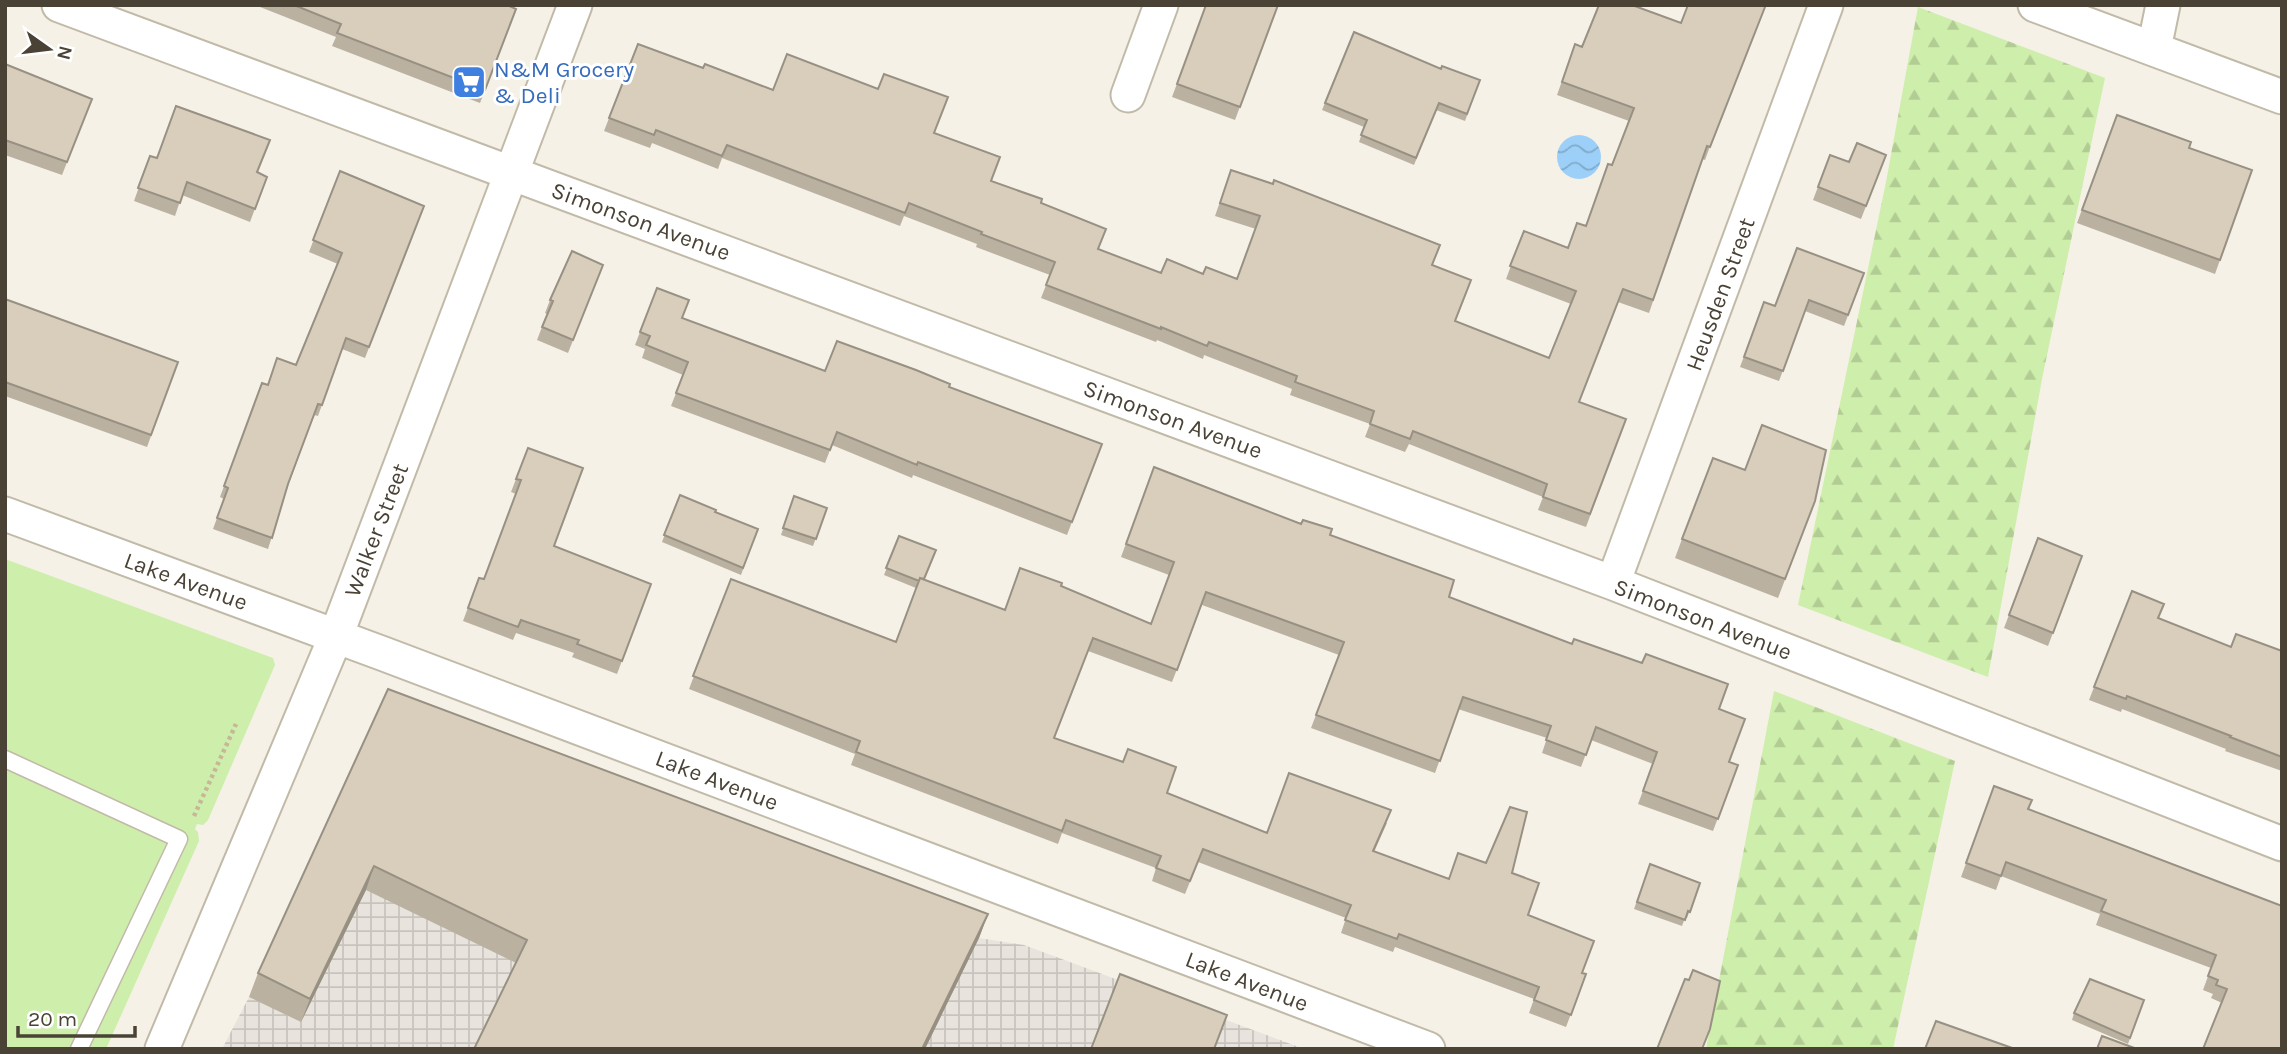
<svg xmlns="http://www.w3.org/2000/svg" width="2287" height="1054" font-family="Karla,sans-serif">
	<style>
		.industrial { fill: url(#industrial-grid) }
		.green { fill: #ceeeab }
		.forest { fill: url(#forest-firs) }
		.water { fill: url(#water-waves) }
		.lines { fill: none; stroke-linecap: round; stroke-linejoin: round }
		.service-casing { stroke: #c2baa8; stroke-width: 19 }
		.minor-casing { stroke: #c2baa8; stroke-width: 37 }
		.path { stroke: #c6b798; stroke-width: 4.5; stroke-dasharray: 3.5 3.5; stroke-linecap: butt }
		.service { stroke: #fff; stroke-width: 16 }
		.minor { stroke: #fff; stroke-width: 33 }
		.wall { fill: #bab1a1 }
		.shaded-wall { fill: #979083 }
		.building { fill: #d8cebb; stroke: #979083; stroke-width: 2 }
		.labels { text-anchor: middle; stroke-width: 6; stroke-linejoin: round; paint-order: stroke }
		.shop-label { font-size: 23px; fill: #366cbe; stroke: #fff; text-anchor: start }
		.street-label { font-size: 23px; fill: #494235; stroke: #fff }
	</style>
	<defs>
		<pattern id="industrial-grid" width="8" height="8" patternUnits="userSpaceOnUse" patternTransform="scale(1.75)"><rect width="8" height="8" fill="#e8e3dc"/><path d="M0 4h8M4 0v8" fill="none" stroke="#c8c4bd"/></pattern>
		<pattern id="forest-firs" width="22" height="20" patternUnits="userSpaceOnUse" patternTransform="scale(1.75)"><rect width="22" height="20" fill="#ceeeab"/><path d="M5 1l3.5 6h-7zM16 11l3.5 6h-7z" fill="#b2cd94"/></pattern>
		<pattern id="water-waves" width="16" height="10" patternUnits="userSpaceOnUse" patternTransform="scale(1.75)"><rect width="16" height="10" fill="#9cd0f9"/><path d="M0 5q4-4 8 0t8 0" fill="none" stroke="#81aaca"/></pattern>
	</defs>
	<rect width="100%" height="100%" fill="#f5f1e7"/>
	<!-- industrial -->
	<path class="industrial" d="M 380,712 L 979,938 L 1024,945 L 1304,1049 L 222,1049 L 249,997 Z"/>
	<!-- green -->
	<path class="green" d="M 5,559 L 273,658 L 275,665 L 208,820 L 203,825 L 197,824 L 195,829 L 198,832 L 199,841 L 106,1049 L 5,1049 Z"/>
	<!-- forest -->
	<path class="forest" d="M 1918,7 L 2105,78 L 2042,379 L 1988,677 L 1798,605 L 1886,182 Z
		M 1774,691 L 1955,761 L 1893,1049 L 1706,1049 Z"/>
	<!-- water -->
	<path class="water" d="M1557 157a22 22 0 1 1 44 0a22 22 0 1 1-44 0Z"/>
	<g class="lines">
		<!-- service casing -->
		<g class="service-casing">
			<path id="service" d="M 5,759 L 179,839 L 79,1049"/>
		</g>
		<!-- minor casing -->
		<g class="minor-casing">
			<path id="minor" d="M 59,5 L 1613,583 L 2282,844
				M 2035,5 L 2282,97
				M 2154,49 L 2163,5
				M 1128,95 L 1161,5
				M 5,514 L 384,654 L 1428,1049
				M 1613,583 L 1826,5
				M 162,1049 L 336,636 L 575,5"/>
		</g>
		<!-- path -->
		<path class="path" d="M 194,816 L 236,724"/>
		<!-- service -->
		<use href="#service" class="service"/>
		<!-- minor -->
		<use href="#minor" class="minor"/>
	</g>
	<!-- wall -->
	<path class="wall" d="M 255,5 L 507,5 L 516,9 L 480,103 L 332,46 L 336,37 Z
		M 1206,5 L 1278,5 L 1235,120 L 1172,97 Z
		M 1762,5 L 1705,160 L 1702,159 L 1649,313 L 1618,302 L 1579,402 L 1626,419 L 1586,527 L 1538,510 L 1543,497 L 1409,444 L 1405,452 L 1365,437 L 1370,424 L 1290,395 L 1292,389 L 1204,355 L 1203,359 L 1157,340 L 1156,342 L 1041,298 L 1050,275 L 976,247 L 977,244 L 904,216 L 900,226 L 722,158 L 718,169 L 652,143 L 650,148 L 604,131 L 638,44 L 703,68 L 773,90 L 934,133 L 991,181 L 1041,203 L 1098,249 L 1161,273 L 1203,274 L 1237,279 L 1256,229 L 1215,216 L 1231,170 L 1432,266 L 1455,321 L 1549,358 L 1571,304 L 1506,279 L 1524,231 L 1568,248 L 1586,226 L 1612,165 L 1629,121 L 1557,95 L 1575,44 L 1582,47 Z
		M 1354,32 L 1441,69 L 1480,80 L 1465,121 L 1436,110 L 1414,165 L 1359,142 L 1364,127 L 1322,110 Z
		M 5,64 L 92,99 L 62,175 L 5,155 Z
		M 2117,115 L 2189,148 L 2252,170 L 2215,274 L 2077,223 Z
		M 1830,155 L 1849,162 L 1886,155 L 1861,219 L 1813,200 Z
		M 150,156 L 157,158 L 257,173 L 267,177 L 250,222 L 182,195 L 175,216 L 134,201 Z
		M 340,171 L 424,206 L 365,358 L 342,349 L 318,416 L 314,415 L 288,486 L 268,549 L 213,529 L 224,499 L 220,497 L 262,383 L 268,385 L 296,365 L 338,264 L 309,252 Z
		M 603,265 L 568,353 L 537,340 L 547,314 L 545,313 L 550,300 Z
		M 1864,273 L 1844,326 L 1805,311 L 1779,381 L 1740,367 L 1764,302 L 1775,306 Z
		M 657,288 L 682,318 L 825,371 L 949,387 L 1102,444 L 1067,535 L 913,475 L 912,478 L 832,445 L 825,463 L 671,406 L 683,375 L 642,358 L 645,349 L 635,345 Z
		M 5,299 L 178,362 L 147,447 L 5,396 Z
		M 528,448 L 554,546 L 651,584 L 617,674 L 572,657 L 574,653 L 516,633 L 513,640 L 463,621 L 479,578 L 484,579 L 516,494 L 511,492 Z
		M 1154,467 L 1330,535 L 1449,597 L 1719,709 L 1729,762 L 1738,765 L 1713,831 L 1638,804 L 1653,764 L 1591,740 L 1581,767 L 1542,753 L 1547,738 L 1458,709 L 1435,773 L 1311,728 L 1339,655 L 1202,605 L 1172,682 L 1088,651 L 1054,738 L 1167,793 L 1267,833 L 1387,823 L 1374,852 L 1449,879 L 1512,873 L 1528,915 L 1582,973 L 1586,974 L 1566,1027 L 1529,1013 L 1534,999 L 1395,947 L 1393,952 L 1341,933 L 1346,918 L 1198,862 L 1185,894 L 1152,881 L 1156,868 L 1062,833 L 1058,844 L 851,765 L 855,754 L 689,689 L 731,579 L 896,642 L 916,588 L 884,575 L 899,536 L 924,579 L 1005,610 L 1061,586 L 1151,624 L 1169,575 L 1121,557 Z
		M 680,495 L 715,512 L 758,529 L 741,575 L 662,542 Z
		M 794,496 L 827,508 L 813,546 L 781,535 Z
		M 1815,501 L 1778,598 L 1675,558 L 1682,539 Z
		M 2038,538 L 2082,556 L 2048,646 L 2004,628 Z
		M 2132,591 L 2158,618 L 2231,647 L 2282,651 L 2282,771 L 2225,751 L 2226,749 L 2122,709 L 2121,712 L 2089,700 Z
		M 388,689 L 988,914 L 979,938 L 925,1049 L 474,1049 L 516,963 L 366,890 L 301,1022 L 249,997 L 258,973 Z
		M 1994,786 L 2028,809 L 2282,906 L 2222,1003 L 2211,998 L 2213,994 L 2203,990 L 2211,968 L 2096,925 L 2100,914 L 2001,876 L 1996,890 L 1961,877 Z
		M 1650,864 L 1700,883 L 1687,918 L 1685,918 L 1682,926 L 1634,909 Z
		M 2144,1000 L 2128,1044 L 2072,1020 L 2074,1013 Z"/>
	<!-- shaded-wall -->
	<path class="shaded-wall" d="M 374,866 L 366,890 L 301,1022 L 310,999 Z
		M 988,914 L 979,938 L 925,1049 L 922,1049 Z"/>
	<!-- building -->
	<path class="building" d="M 294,5 L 507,5 L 516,9 L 485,90 L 337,33 L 341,24 Z
		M 1206,5 L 1278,5 L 1240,107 L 1177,84 Z
		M 1599,5 L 1632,5 L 1681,23 L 1688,5 L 1762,5 L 1765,7 L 1710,147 L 1707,146 L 1653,300 L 1623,289 L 1579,402 L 1626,419 L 1590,514 L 1543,497 L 1547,484 L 1413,431 L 1410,439 L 1370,424 L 1374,411 L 1295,382 L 1297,376 L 1209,342 L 1207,346 L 1161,327 L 1161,329 L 1046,285 L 1055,262 L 981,234 L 982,232 L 909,203 L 905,213 L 727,145 L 722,156 L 656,130 L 654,135 L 609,118 L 638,44 L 703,68 L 705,64 L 773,90 L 787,54 L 878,89 L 884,74 L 948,97 L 934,133 L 1000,157 L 991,181 L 1042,199 L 1041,203 L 1106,229 L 1098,249 L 1161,273 L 1167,259 L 1203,274 L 1206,267 L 1237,279 L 1260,216 L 1220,203 L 1231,170 L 1273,184 L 1274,180 L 1440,245 L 1432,265 L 1471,280 L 1455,321 L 1549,358 L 1576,291 L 1510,266 L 1524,231 L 1568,248 L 1577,223 L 1586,226 L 1608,164 L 1612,165 L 1634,108 L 1562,82 L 1575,44 L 1582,47 Z
		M 1354,32 L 1441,69 L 1442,66 L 1480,80 L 1467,114 L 1439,103 L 1416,158 L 1361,135 L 1367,120 L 1325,103 Z
		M 5,64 L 92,99 L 67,162 L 5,140 Z
		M 176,106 L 270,140 L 257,172 L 267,177 L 255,209 L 187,182 L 180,203 L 138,188 L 150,156 L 157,158 Z
		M 2117,115 L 2191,142 L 2189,148 L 2252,170 L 2220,260 L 2082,210 Z
		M 1857,143 L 1886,155 L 1866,206 L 1818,187 L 1830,155 L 1849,162 Z
		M 340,171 L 424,206 L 369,347 L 346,338 L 322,405 L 318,404 L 288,484 L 272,538 L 217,518 L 228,488 L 224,486 L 262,383 L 268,385 L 277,358 L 296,365 L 342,253 L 313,240 Z
		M 1797,248 L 1864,273 L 1848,315 L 1809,300 L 1783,371 L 1744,357 L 1764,302 L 1775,306 Z
		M 572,251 L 603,265 L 573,340 L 542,327 L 553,301 L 550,300 Z
		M 657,288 L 689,300 L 682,318 L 825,371 L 837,341 L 916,370 L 950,384 L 949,387 L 1102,444 L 1072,522 L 918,462 L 917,465 L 837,432 L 830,450 L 676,393 L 688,362 L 646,345 L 650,336 L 640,332 Z
		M 5,299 L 178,362 L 151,435 L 5,382 Z
		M 1762,425 L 1826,450 L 1815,501 L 1785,579 L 1682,539 L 1713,458 L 1745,470 Z
		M 528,448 L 583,468 L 554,546 L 651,584 L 622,661 L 577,644 L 579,640 L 521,620 L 518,627 L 468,608 L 479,578 L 484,579 L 521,480 L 516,479 Z
		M 1154,467 L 1301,524 L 1303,520 L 1332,529 L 1330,535 L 1454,580 L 1449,597 L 1572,644 L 1574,639 L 1642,663 L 1646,654 L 1728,684 L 1719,709 L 1745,719 L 1729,762 L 1738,765 L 1718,819 L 1643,791 L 1657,752 L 1596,727 L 1586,755 L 1546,740 L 1551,726 L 1463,697 L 1440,761 L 1316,715 L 1344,642 L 1206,592 L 1177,670 L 1093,638 L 1054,738 L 1123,762 L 1128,749 L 1176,767 L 1167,793 L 1267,833 L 1289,773 L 1391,810 L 1373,851 L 1449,879 L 1458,853 L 1486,863 L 1510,807 L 1527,812 L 1512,873 L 1539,883 L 1528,915 L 1594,941 L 1582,973 L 1586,974 L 1571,1015 L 1534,1000 L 1539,987 L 1399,934 L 1397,939 L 1345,920 L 1351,905 L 1203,849 L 1190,881 L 1156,868 L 1161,856 L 1066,820 L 1062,831 L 856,752 L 860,741 L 693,676 L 731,579 L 896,642 L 920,578 L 1005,610 L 1020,568 L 1062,583 L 1061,586 L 1151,624 L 1174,562 L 1126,544 Z
		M 680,495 L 716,510 L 715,512 L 758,529 L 743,568 L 664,535 Z
		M 794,496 L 827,508 L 816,539 L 783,528 Z
		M 899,536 L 936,550 L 924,579 L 920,578 L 919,581 L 886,568 Z
		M 2038,538 L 2082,556 L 2053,633 L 2009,615 Z
		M 2132,591 L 2164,604 L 2158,618 L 2231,647 L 2236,634 L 2282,651 L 2282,757 L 2230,737 L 2231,736 L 2127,696 L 2126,699 L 2094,687 Z
		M 388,689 L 988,914 L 922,1049 L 474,1049 L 527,940 L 374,866 L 310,999 L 258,973 Z
		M 1994,786 L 2032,800 L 2028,809 L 2282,906 L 2282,1044 L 2280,1049 L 2203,1049 L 2227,989 L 2216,985 L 2218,980 L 2208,976 L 2216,955 L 2101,911 L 2106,900 L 2006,862 L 2001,876 L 1966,863 Z
		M 1650,864 L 1700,883 L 1690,912 L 1688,911 L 1685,920 L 1637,902 Z
		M 1693,970 L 1720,981 L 1710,1029 L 1702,1049 L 1657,1049 L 1685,979 L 1689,980 Z
		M 1120,974 L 1227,1015 L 1214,1049 L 1091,1049 Z
		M 2090,979 L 2144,1000 L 2130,1038 L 2074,1013 Z
		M 1936,1021 L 2015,1049 L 1925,1049 Z
		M 2102,1036 L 2137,1049 L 2097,1049 Z"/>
	<!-- icons -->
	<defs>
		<g id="supermarket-square" transform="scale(1.75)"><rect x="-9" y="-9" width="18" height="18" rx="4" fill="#3f7fe0" stroke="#fff"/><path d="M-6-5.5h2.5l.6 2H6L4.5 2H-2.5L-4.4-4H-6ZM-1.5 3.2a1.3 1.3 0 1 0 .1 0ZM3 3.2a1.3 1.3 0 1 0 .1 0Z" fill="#fff"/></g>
	</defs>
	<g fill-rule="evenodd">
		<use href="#supermarket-square" x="469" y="82"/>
	</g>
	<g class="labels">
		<!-- shop labels -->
		<g class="shop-label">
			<text x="494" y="77">N&amp;M Grocery<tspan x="494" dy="26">&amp; Deli</tspan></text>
		</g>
		<!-- street labels -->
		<g class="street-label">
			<text transform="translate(641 221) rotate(20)" y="8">Simonson Avenue</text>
			<text transform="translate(1720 294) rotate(-70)" y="8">Heusden Street</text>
			<text transform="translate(1173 419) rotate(20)" y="8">Simonson Avenue</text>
			<text transform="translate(376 530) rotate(-69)" y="8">Walker Street</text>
			<text transform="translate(186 581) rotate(20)" y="8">Lake Avenue</text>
			<text transform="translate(1703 619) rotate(21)" y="8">Simonson Avenue</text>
			<text transform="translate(717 780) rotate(21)" y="8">Lake Avenue</text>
			<text transform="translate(1247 981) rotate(21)" y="8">Lake Avenue</text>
		</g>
	</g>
	<!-- border -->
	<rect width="2287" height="1054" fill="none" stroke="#494235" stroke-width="14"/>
	<!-- north arrow -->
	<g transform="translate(49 49) rotate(104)" stroke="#ffffff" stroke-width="5" paint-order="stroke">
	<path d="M0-5L12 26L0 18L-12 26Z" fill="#494235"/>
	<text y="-10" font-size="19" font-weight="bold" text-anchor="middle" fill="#494235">N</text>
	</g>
	<!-- scale -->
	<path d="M18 1026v10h117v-10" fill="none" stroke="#494235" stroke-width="3.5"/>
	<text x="28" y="1026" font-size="21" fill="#494235" stroke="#ffffff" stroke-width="5" paint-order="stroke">20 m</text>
</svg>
